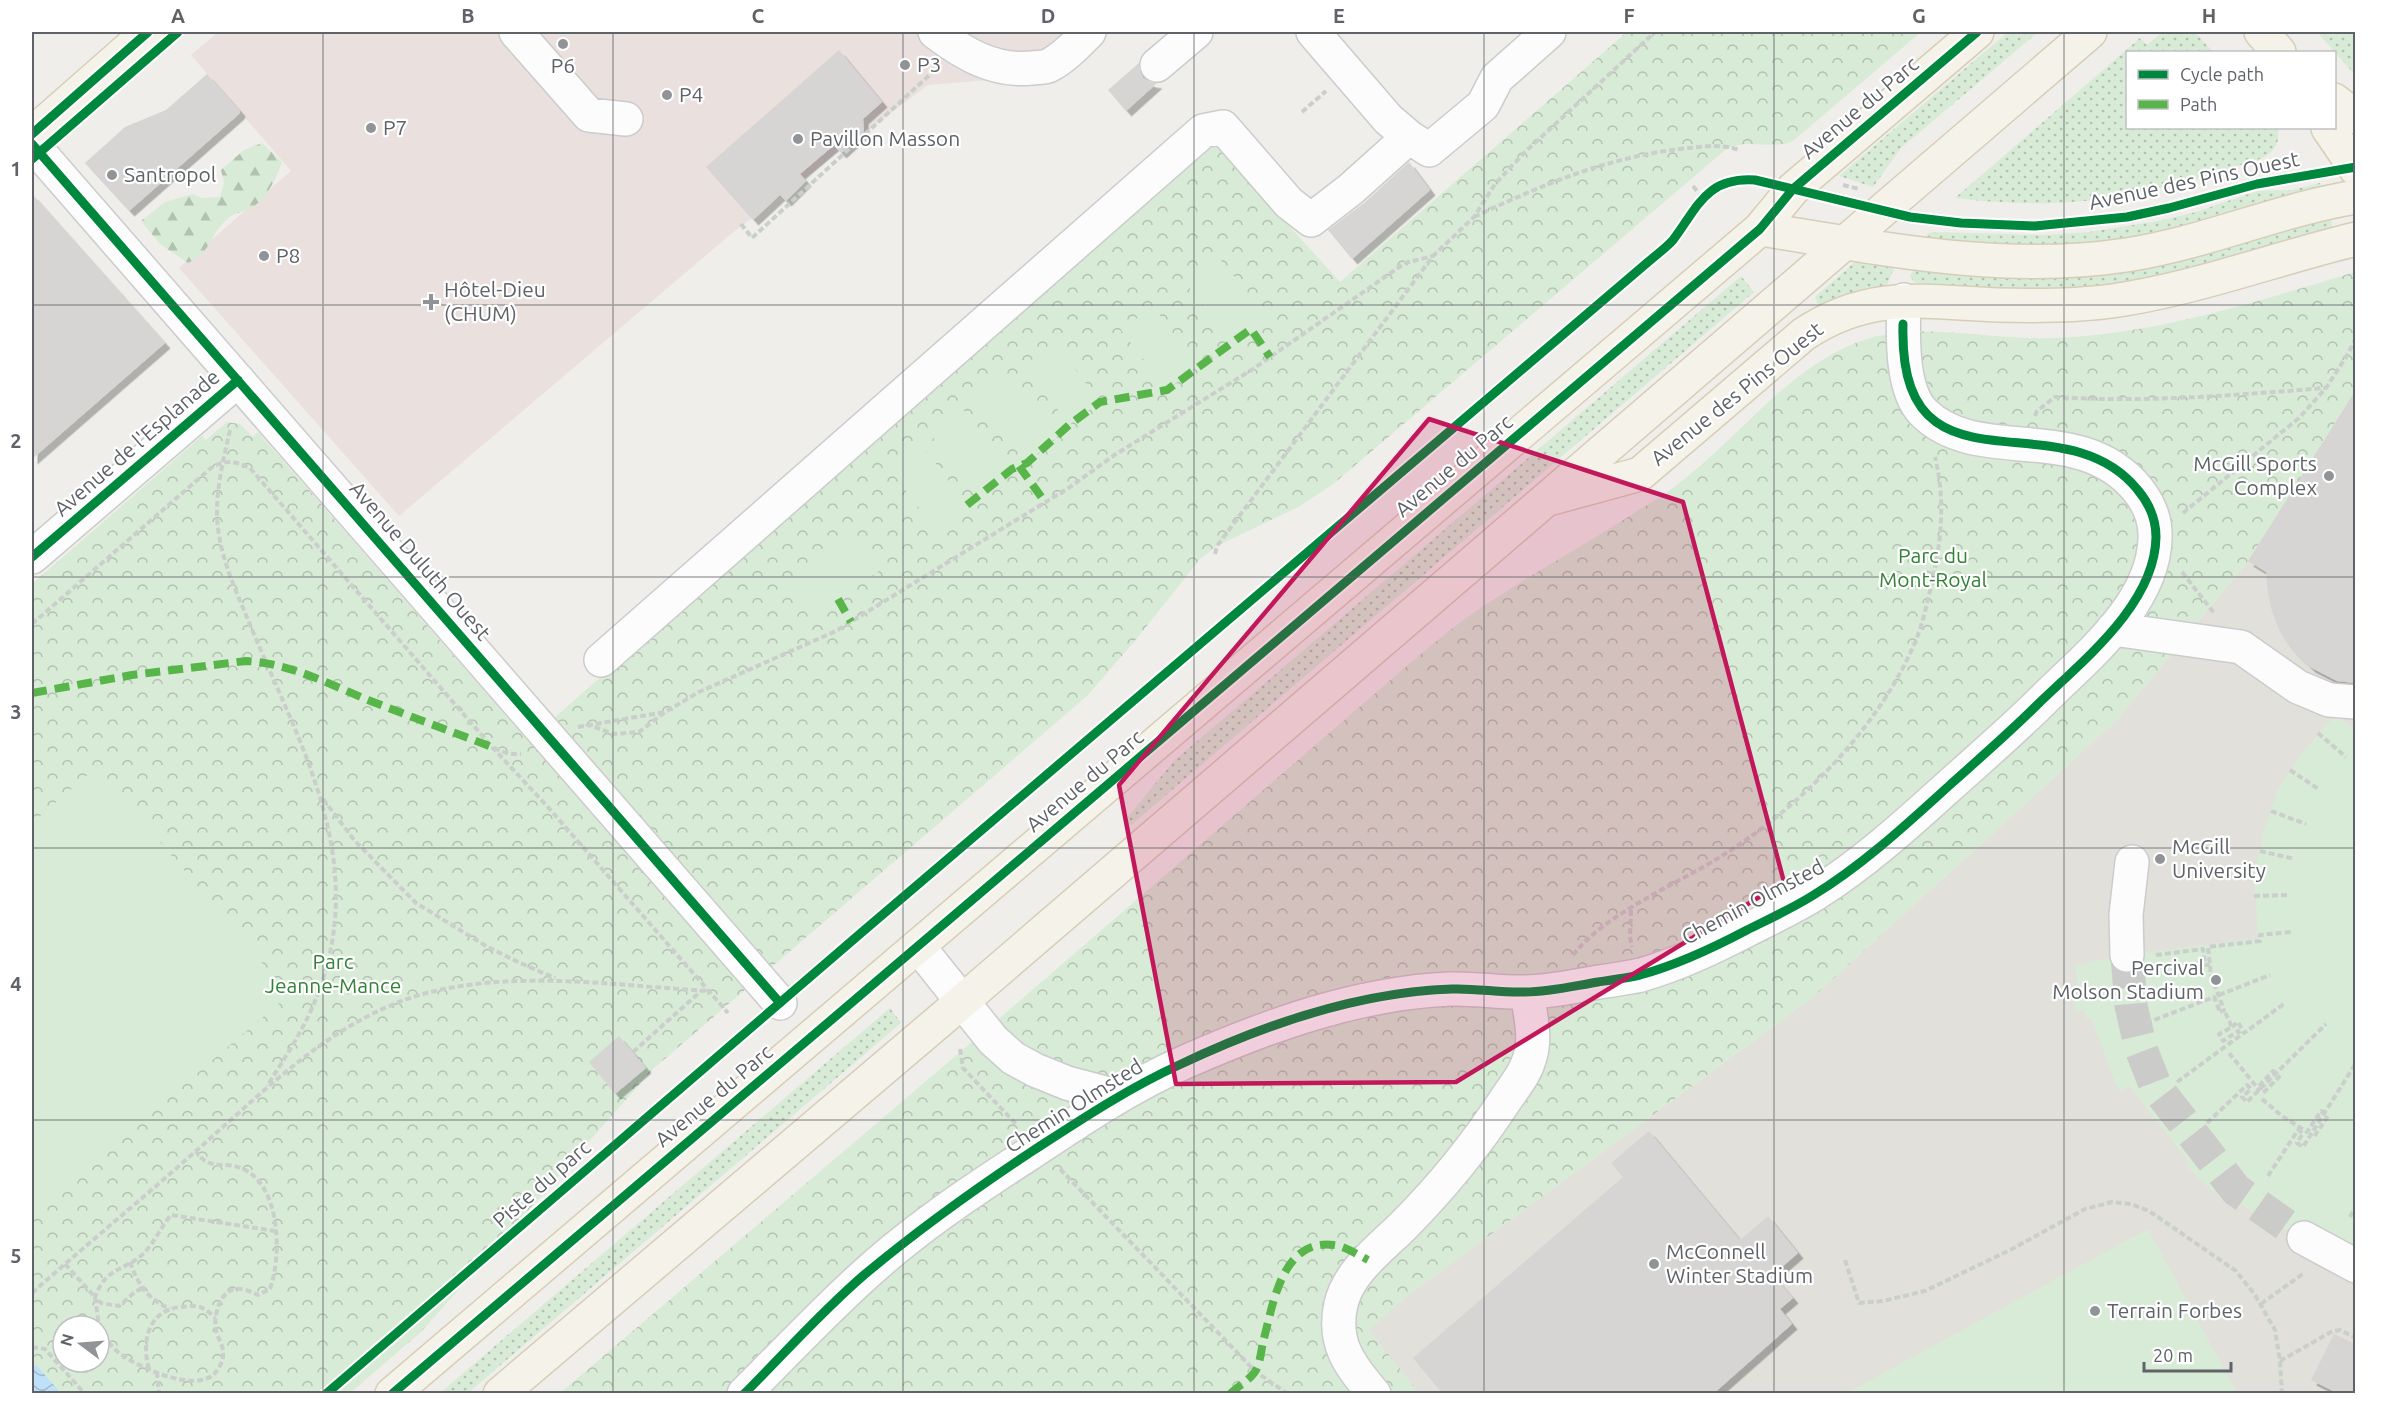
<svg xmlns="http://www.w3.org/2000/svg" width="2387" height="1425" font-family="Ubuntu,sans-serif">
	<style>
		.education { fill: #e2e0da }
		.medical { fill: #eae0de }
		.grass { fill: url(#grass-dots) }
		.forest { fill: url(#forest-firs) }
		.park { fill: url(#park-crowns); fill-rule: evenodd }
		.pitch { fill: #d8ebd6 }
		.water { fill: url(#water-waves) }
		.building { fill: #d6d5d3; filter: url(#shadow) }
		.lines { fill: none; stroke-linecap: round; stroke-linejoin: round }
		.minor-tunnel { stroke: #cbcbca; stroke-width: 33; stroke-dasharray: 33 16; stroke-linecap: butt }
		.minor-casing { stroke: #cbcccc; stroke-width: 36 }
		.major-casing { stroke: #d7ceb8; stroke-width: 36 }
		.path { stroke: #cacfcc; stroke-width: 4; stroke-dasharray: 6 3; stroke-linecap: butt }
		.minor { stroke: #fdfcfc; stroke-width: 33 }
		.major { stroke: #f4f2e9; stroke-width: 33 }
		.quiet { stroke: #58b549; stroke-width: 8; stroke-dasharray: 15 8; stroke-linecap: butt }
		.cycleway-casing { stroke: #fff; stroke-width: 13 }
		.cycleway { stroke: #00873e; stroke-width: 9 }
		.marked { fill: #c2185b; fill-opacity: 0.2; stroke: #c2185b; stroke-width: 4.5; stroke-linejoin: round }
		.grid { fill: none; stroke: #5f6368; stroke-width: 1.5; stroke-opacity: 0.55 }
		.poi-dot { fill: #919496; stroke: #fff; stroke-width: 2 }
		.labels { text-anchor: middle; stroke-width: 4.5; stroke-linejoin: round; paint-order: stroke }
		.poi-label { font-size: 21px; fill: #5f6368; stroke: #fff; text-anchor: start }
		.street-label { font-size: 21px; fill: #5f6368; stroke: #fff }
		.park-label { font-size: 21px; fill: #348238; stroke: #fff }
		.neatline { fill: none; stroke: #5f6368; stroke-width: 2 }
		.grid-label { font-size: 20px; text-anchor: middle; font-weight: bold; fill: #5f6368 }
	</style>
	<defs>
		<pattern id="grass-dots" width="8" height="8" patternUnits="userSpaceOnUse" patternTransform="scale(1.5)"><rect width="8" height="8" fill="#d8ebd6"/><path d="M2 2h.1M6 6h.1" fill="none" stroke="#b2c2b1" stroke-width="1.8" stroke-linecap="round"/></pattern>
		<pattern id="forest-firs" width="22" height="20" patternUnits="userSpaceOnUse" patternTransform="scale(1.5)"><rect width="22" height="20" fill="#d8ebd6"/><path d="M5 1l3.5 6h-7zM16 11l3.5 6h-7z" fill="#b2c2b1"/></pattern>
		<pattern id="park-crowns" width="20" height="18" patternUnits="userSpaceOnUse" patternTransform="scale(1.5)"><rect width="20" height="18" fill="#d8ebd6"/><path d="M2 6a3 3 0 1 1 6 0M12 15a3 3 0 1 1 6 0" fill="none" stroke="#b2c2b1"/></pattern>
		<pattern id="water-waves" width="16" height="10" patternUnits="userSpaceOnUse" patternTransform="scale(1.5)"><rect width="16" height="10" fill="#bfe0f9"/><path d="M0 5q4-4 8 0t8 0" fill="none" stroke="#9eb9cd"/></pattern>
		<filter id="shadow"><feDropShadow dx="5.5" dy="5.5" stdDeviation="0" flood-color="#0004"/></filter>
	</defs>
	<rect width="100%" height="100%" fill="#efeeea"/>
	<!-- education -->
	<path class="education" d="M 2355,391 L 2355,1393 L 1406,1393 L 1362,1329 L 1812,998 L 2117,720 L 2248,561 Z"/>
	<!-- medical -->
	<path class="medical" d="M 218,32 L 1100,32 L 1054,75 L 928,85 L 731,234 L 399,516 L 179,268 L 291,171 L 191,55 Z"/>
	<!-- grass -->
	<path class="grass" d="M 2008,32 L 2038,32 L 1901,148 L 1873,187 L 1839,176 Z
		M 2159,32 L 2195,32 L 2213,52 L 2128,52 L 2128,128 L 2277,128 C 2280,137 2278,145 2271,152 C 2262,160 2247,163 2237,166 C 2177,187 2114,201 2052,203 C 2019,204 1987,202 1955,198 L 2140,38 L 2147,45 L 2160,34 Z
		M 2317,32 L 2355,32 L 2355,75 Z
		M 2320,183 L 2321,188 C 2264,198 2211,221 2154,233 C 2108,243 2061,247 2014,246 C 1984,246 1953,242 1923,239 L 1929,233 L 1933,232 L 2046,235 L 2089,232 L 2158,221 L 2196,212 L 2257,191 L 2292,190 Z
		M 2330,217 L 2333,229 L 2163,276 L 2106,286 L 2041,290 L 1924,284 L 1914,282 L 1910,276 L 1914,269 L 1988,277 L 2194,257 L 2287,228 Z
		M 1857,260 L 1895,266 L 1887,285 L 1841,296 L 1819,306 L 1815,297 Z
		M 1741,276 L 1754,292 L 1131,825 L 1126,819 L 1174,761 Z
		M 890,1008 L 901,1023 L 468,1393 L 440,1393 Z"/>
	<!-- forest -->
	<path class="forest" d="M 262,143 L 282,162 C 278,174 268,196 258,203 C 248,212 234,211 225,221 C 207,239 213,250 188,263 L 160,244 L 141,221 L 165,202 L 193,194 L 202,198 L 220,197 L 224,183 L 221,170 L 244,150 Z"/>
	<!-- park -->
	<path class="park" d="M 1627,32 L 1921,32 L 1793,141 C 1771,151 1746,136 1724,151 L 1332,485 L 1300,506 L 1217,546 L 1201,558 L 1134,642 L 1087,696 L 653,1069 L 422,1331 L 350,1393 L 32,1393 L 32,584 L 202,436 L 206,440 L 227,422 L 240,424 L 253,437 L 258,432 L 528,741 L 1210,139 L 1340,282 ZM 63,1326 L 99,1326 L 99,1362 L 63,1362 Z
		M 2355,272 L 2355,391 L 2248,561 L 2117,720 L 1812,998 L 1411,1293 L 1369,1330 L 1419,1393 L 559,1394 L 986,1030 L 1408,665 C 1426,650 1443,635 1462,621 C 1514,584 1571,553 1625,519 C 1641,508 1659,499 1674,487 C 1740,439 1795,356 1878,336 C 1929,324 1995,340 2049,338 C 2155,335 2255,302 2355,272 Z"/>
	<!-- pitch -->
	<path class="pitch" d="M 1215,253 L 1267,317 L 1234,344 L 1182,279 Z
		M 1153,306 L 1198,366 L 1167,390 L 1121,330 Z
		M 1055,342 L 1100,402 L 1069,425 L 1025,365 Z
		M 1006,373 L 1058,436 L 1027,463 L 974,400 Z
		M 961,407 L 1012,469 L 980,496 L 930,434 Z
		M 918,440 L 967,505 L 935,529 L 886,464 Z
		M 855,536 L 879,571 L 810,618 L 787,583 Z
		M 2336,714 L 2350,727 L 2355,726 L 2355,1263 L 2257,1215 L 2218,1188 L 2213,1192 L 2187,1167 L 2190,1163 L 2129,1086 L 2121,1091 L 2116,1085 L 2091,1018 L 2086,1018 L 2084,1010 L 2075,1011 L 2073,995 L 2078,994 L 2075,965 L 2127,955 L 2258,938 L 2254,874 L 2264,830 L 2278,790 L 2300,755 Z
		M 97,767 L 289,995 L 32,1214 L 32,823 Z
		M 2148,1229 L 2237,1393 L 1847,1393 Z"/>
	<!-- water -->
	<path class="water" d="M 32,1365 L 37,1366 L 61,1393 L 32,1393 Z"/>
	<!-- building -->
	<path class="building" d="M 839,50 L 882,102 L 863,119 L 864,132 L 841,153 L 834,145 L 800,174 L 806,181 L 786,201 L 780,195 L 753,220 L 706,167 Z
		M 1139,63 L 1139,69 L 1143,78 L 1150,82 L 1157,83 L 1126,111 L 1108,90 Z
		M 207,74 L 240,111 L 239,114 L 129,211 L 85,163 L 125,127 L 166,110 Z
		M 1409,162 L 1430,190 L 1352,259 L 1328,230 L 1364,203 Z
		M 32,194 L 165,343 L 32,459 Z
		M 2355,391 L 2355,683 L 2337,681 L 2310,667 L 2291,649 L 2280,632 L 2272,611 L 2268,594 L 2266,572 L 2248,561 Z
		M 619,1036 L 646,1068 L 615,1094 L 589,1062 Z
		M 1649,1131 L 1740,1240 L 1768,1216 L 1798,1253 L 1773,1275 L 1793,1298 L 1780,1309 L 1792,1324 L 1713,1394 L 1443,1394 L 1413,1358 L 1623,1177 L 1611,1163 Z
		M 2334,1334 L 2355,1344 L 2355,1394 L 2339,1394 L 2311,1380 Z"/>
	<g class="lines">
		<!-- minor-tunnel -->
		<path class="minor-tunnel" d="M 2127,955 L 2131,1006 L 2141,1049 L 2156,1087 L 2236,1190 L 2304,1238"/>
		<!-- minor casing -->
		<g class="minor-casing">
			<path id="minor" d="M 516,32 L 589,115 L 626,119
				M 935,32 C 964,54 994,72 1032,68 C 1038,67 1045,68 1050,65 C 1065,57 1078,43 1089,32
				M 1313,32 L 1388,119 L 1409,137
				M 1157,65 L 1196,32
				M 32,144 L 780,1003
				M 32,557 L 238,380
				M 2113,629 L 2241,647 L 2298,687 L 2329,700 L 2356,702
				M 601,660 L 1203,131 L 1223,127 L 1289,203 L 1311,220 L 1351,189 L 1409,137 L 1429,150 L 1483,105 L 1497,78 L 1549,32
				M 918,946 L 993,1040 L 1013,1058 L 1035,1070 L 1067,1083 L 1116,1096
				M 2127,955 L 2126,915 L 2132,862
				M 2304,1238 L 2356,1266
				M 744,1394 C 782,1356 819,1317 858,1281 C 909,1233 970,1192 1029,1154 C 1080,1120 1129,1087 1185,1062 C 1269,1025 1358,993 1450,989 C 1475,988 1500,993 1525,992 C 1550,992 1575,986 1599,982 C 1613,980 1627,978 1641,975 C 1679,964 1714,947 1749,929 C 1771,918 1794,907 1815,894 C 1863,864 1906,825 1948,787 C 1979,759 2012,731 2042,701 C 2086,657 2153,605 2155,539 C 2156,521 2150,505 2138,490 C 2080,418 1979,467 1924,413 C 1900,390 1903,331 1904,300
				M 1374,1394 C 1350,1366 1332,1343 1341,1304 C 1349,1271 1380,1249 1403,1226 C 1441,1188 1476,1145 1506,1099 C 1514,1087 1525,1074 1529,1060 C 1537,1039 1530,1014 1527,992"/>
		</g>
		<!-- major casing -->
		<g class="major-casing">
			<path id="major" d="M 2261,32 L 2279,52
				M 2334,100 L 2356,117
				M 2328,128 L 2356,169
				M 32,134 L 148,32
				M 1760,229 C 1881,248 2003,274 2126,255 C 2205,243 2277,210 2356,197
				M 1552,498 L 1640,474 L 1804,334 C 1870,290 1924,302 1998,305 C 2036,306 2075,306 2112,301 C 2195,289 2274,259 2356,239
				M 392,1394 L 1760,229 L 1793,189 L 1977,32
				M 500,1394 L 937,1023 L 2090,32"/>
		</g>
		<!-- path -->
		<path class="path" d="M 1302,112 L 1326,91
			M 1843,185 L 1859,189
			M 1693,186 L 1702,197
			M 1474,217 C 1542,185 1605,158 1680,149 C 1701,147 1719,143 1739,150
			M 741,224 L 752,238 L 935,70
			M 2035,416 L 2037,411 L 2055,397 C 2145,403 2235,395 2325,388
			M 230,430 C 223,461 214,496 218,528 C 222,563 238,595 251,627 C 299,743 365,853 322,982 C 310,1020 288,1053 267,1086
			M 2183,513 L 2299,418 L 2326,388 L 2346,357 L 2356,338
			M 1215,554 L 1217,546 L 1433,256 L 1474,217 L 1495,184 L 1525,152 L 1655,32
			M 2182,572 L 2214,613
			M 32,624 L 211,468 C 225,459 235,461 250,468 L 492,747 L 547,806 L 728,1013
			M 586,724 L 614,734 L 639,732 L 665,712 L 699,692 L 836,631 L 1070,487 L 1116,454 L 1253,369 L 1405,263 L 1433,256
			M 578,727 L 665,712
			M 2318,733 L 2346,757
			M 494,748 L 509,754 L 521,754
			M 2290,770 L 2320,790
			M 323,799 L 355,841 L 416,903 L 486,946 L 520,963 L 555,978
			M 2271,811 L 2306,824
			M 2260,851 L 2295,859
			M 2254,896 L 2290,895
			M 1631,910 L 1630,937 L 1632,947
			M 1573,955 C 1605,914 1675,885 1720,857 C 1800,808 1880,727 1916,640 C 1924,620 1928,599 1933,578 C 1942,536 1945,499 1935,457
			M 2156,955 L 2203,949 L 2205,965 L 2210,965
			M 2219,995 L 2270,975
			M 2220,1012 L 2224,1010 L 2211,975 L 2208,947 L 2260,941 L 2260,935 L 2291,932
			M 2146,1023 L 2214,997 L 2220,1012
			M 2232,1027 L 2238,1022 L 2244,1033 L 2284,1004
			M 960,1049 L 963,1068 L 1017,1125
			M 633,1052 L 701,991
			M 2229,1053 L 2260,1091
			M 2177,1082 L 2241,1035 L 2238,1031 L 2223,1041 L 2219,1034 L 2232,1027 L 2224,1010
			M 2259,1086 L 2273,1071 L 2279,1077 L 2263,1093
			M 2262,1099 L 2282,1116 L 2307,1132 L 2321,1111 L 2328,1116 L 2314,1137
			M 2207,1123 L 2247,1085 L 2251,1089 L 2242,1097 L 2247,1102 L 2326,1024
			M 1060,1169 L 1256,1372 L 1288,1394
			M 2268,1176 L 2298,1130 L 2303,1133 L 2297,1143 L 2303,1147 L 2356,1063
			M 2350,1217 L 2356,1206
			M 1845,1260 L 1859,1303 L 1883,1301 L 1925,1291 L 2012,1249 L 2085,1209 L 2112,1202 L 2131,1204 L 2149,1211 L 2236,1271 L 2255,1295 L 2275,1330 L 2280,1361 L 2282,1394
			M 130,1262 C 138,1285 148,1299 170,1309
			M 65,1264 L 95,1297 L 99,1326
			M 142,1289 L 136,1291 L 119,1306 L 101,1303 L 95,1297 C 107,1266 123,1272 143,1254 C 154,1243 161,1227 171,1215 L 275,1231
			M 32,1293 C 86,1245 142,1199 196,1151 C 269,1087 341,1011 439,990 C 529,971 619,986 710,991
			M 2261,1304 L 2304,1273
			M 99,1327 C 104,1337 110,1345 118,1352 C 136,1367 197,1394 215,1373 C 220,1367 224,1359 223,1352 C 223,1344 217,1337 216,1330 C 213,1317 220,1290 236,1289 C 243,1288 252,1292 258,1295 L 270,1289 C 282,1255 281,1184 241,1168 C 223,1161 208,1171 196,1151
			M 32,1347 L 45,1349 L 85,1394
			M 2280,1361 L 2331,1332 L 2340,1330 L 2356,1338
			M 149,1369 C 141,1342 148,1310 181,1307 C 187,1307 194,1305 200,1307 C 206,1309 211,1314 215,1318
			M 157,1372 L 159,1394"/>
		<!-- minor -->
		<use href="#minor" class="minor"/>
		<!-- major -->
		<use href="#major" class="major"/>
		<!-- quiet -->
		<path class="quiet" d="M 1019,466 L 1045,502
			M 967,505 L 1012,469 L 1027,463 L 1069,425 L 1100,402 L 1167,390 L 1251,329 L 1270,357
			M 838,599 L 851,622
			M 32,693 L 132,675 L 246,661 C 289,663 329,684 368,700 C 409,716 450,731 492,747
			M 1230,1394 C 1237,1387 1248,1381 1254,1373 C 1260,1366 1261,1351 1263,1342 C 1273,1306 1281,1238 1334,1245 C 1345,1246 1358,1255 1368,1260"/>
		<!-- cycleway casing -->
		<g class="cycleway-casing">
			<path id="cycleway" d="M 32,134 L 148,32
				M 32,144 L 780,1003
				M 32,159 L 178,32
				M 32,557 L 238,380
				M 326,1394 L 861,933 L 1648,262 C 1656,255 1666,248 1673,240 C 1698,207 1706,177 1755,180 L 1910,217 L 1961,223 L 2035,226 L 2127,217 L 2169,208 L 2257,184 L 2356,167
				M 392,1394 L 1760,229 L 1793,189 L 1977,32
				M 744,1394 C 784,1354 822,1311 864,1275 C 918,1230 975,1189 1034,1150 C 1082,1119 1127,1089 1179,1065 C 1263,1025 1359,992 1452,989 C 1476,988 1501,993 1525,992 C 1550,992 1574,986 1598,982 C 1612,980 1627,978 1640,975 C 1677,965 1713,948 1747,930 C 1769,919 1791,909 1812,896 C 1863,865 1908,823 1952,783 C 1980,758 2010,732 2037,705 C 2082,661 2155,605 2156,537 C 2156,519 2149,503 2137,489 C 2060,395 1898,507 1903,324"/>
		</g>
		<!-- cycleway -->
		<use href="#cycleway" class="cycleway"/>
	</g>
	<!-- marked area -->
	<path class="marked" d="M 1429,419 L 1683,502 L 1784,882 L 1456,1082 L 1176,1084 L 1119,785 Z"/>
	<!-- grid -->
	<path class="grid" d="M 323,32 L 323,1394M 613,32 L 613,1394M 903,32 L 903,1394M 1194,32 L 1194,1394M 1484,32 L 1484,1394M 1774,32 L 1774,1394M 2064,32 L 2064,1394M 32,305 L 2356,305M 32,577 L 2356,577M 32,848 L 2356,848M 32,1120 L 2356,1120"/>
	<!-- markers -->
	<g class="poi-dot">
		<circle cx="563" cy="44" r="6"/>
		<circle cx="905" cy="65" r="6"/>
		<circle cx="667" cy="95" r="6"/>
		<circle cx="371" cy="128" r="6"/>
		<circle cx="798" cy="139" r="6"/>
		<circle cx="112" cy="175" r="6"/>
		<circle cx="264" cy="256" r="6"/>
		<path d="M428 293h6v6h6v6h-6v6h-6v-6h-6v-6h6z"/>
		<circle cx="2329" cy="476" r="6"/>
		<circle cx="2160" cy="859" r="6"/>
		<circle cx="2216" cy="980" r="6"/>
		<circle cx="1654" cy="1264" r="6"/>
		<circle cx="2095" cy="1311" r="6"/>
	</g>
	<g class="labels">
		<!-- poi labels -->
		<g class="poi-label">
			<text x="917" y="72">P3</text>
			<text x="563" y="73" text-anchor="middle">P6</text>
			<text x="679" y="102">P4</text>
			<text x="383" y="135">P7</text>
			<text x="810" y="146">Pavillon Masson</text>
			<text x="124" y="182">Santropol</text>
			<text x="276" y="263">P8</text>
			<text x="444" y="297">Hôtel-Dieu<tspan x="444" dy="24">(CHUM)</tspan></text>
			<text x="2317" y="471" text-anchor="end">McGill Sports<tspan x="2317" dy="24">Complex</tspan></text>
			<text x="2172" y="854">McGill<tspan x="2172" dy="24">University</tspan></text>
			<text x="2204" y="975" text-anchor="end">Percival<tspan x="2204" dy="24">Molson Stadium</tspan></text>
			<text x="1666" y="1259">McConnell<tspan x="1666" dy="24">Winter Stadium</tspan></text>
			<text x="2107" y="1318">Terrain Forbes</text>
		</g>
		<!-- street labels -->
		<g class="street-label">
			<text transform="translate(1860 108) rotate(-40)" y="7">Avenue du Parc</text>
			<text transform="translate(2194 181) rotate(-12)" y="7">Avenue des Pins Ouest</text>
			<text transform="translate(1737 394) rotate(-39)" y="7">Avenue des Pins Ouest</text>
			<text transform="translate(137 443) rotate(-41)" y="7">Avenue de l'Esplanade</text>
			<text transform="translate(1454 466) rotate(-40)" y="7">Avenue du Parc</text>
			<text transform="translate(420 561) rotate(49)" y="7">Avenue Duluth Ouest</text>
			<text transform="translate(1085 781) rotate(-40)" y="7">Avenue du Parc</text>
			<text transform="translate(1753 902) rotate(-28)" y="7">Chemin Olmsted</text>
			<text transform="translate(714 1096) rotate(-40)" y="7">Avenue du Parc</text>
			<text transform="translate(1074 1106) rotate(-32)" y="7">Chemin Olmsted</text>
			<text transform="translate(542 1184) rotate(-41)" y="7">Piste du parc</text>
		</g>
		<!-- park labels -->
		<g class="park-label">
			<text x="1933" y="563">Parc du<tspan x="1933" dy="24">Mont-Royal</tspan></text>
			<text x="333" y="969">Parc<tspan x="333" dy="24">Jeanne-Mance</tspan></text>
		</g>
	</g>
	<!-- border -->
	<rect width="2387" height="1425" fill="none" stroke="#ffffff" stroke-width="66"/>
	<!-- legend -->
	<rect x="2126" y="51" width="210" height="78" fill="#ffffff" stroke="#bfc1c3" stroke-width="1.5"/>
	<rect x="2138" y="70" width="30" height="9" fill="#00873e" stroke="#bfc1c3" stroke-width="1.5"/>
	<text x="2180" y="81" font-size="18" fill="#5f6368">Cycle path</text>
	<rect x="2138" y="100" width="30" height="9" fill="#58b549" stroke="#bfc1c3" stroke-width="1.5"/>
	<text x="2180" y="111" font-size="18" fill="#5f6368">Path</text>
	<!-- north arrow -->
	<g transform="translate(81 1344) rotate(286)"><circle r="28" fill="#ffffff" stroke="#bfc1c3" stroke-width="1.5"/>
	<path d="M0-4.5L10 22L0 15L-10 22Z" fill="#919496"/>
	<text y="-9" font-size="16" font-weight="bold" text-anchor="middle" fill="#5f6368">N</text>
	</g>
	<!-- scale -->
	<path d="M2144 1362v9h87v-9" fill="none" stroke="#5f6368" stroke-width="3"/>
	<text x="2153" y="1362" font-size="18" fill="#5f6368" stroke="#ffffff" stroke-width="4.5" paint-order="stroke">20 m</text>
	<rect x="33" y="33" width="2321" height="1359" class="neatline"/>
	<g class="grid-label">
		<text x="178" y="23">A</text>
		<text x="468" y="23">B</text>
		<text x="758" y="23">C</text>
		<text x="1048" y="23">D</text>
		<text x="1339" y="23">E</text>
		<text x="1629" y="23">F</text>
		<text x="1919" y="23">G</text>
		<text x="2209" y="23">H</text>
		<text x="16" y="176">1</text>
		<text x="16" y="448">2</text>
		<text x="16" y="719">3</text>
		<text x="16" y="991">4</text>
		<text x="16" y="1263">5</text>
	</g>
</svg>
